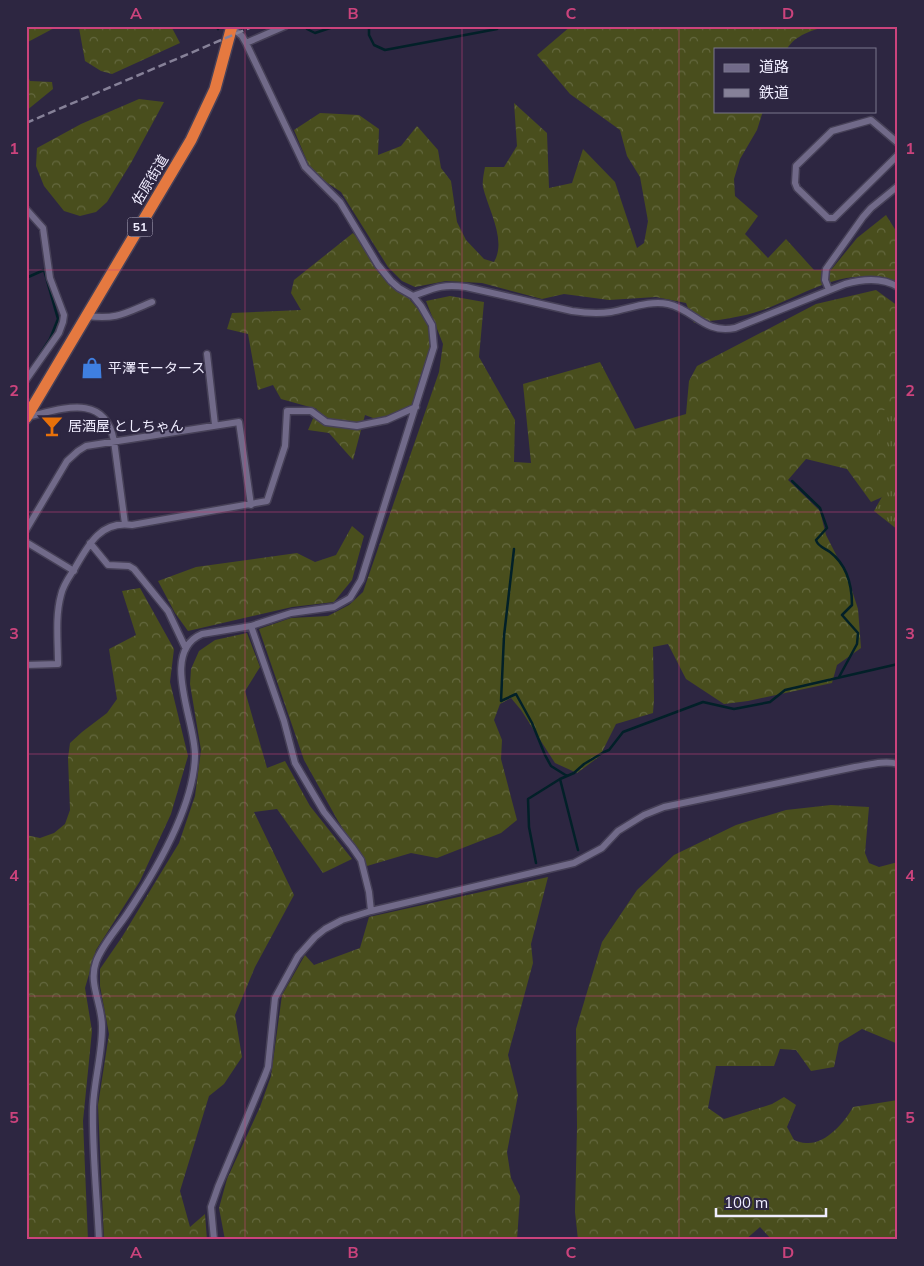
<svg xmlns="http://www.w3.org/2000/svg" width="924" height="1266" font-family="Mulish,'Noto Sans JP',sans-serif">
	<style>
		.forest { fill: url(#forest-crowns) }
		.park { fill: url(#park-tufts) }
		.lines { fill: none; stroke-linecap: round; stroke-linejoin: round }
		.stream { stroke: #022028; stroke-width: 2.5 }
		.street-casing { stroke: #464057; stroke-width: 9 }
		.highway-casing { stroke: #464057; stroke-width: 14 }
		.street { stroke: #716a89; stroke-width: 6 }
		.highway { stroke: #e57940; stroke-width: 11 }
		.rail { stroke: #868198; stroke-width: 2.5; stroke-dasharray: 8 4; stroke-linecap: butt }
		.grid { fill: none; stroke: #cb437c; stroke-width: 1; stroke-opacity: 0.55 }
		.labels { text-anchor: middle; stroke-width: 4; stroke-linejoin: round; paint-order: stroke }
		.shield { fill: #2d2641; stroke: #b6b1c6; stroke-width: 1 }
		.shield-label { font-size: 12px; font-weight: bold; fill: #f0edff }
		.street-label { font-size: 14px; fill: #f0edff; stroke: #2d2641 }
		.poi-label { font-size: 14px; fill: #f0edff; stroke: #2d2641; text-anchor: start }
		.neatline { fill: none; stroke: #cb437c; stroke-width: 2 }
		.grid-label { font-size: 16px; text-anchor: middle; font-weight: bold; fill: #cb437c }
	</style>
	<defs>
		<pattern id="forest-crowns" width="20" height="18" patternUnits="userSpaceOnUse" patternTransform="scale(1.25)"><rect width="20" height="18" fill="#494e1d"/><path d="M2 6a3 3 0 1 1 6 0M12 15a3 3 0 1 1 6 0" fill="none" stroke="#64683f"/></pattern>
		<pattern id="park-tufts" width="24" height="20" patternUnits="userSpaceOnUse" patternTransform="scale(1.25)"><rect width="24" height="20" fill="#494e1d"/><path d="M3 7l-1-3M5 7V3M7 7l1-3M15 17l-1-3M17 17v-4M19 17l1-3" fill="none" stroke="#64683f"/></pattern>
	</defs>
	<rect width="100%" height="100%" fill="#2d2641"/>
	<!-- forest -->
	<path class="forest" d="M 26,26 L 58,26 L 26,43 Z
		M 75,26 L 171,26 L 180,43 L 112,74 L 101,71 L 85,61 L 79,28 Z
		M 571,26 L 828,26 C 813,30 795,35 787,49 L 715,49 L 715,111 L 763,111 L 757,130 L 740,159 L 734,179 L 735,196 L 758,216 L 745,234 L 768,258 L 786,239 L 814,270 L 831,270 L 857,238 L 886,215 L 898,234 L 898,283 C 850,265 815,289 773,306 C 748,317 721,320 694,323 L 686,303 L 656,297 L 609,300 L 564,294 L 542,299 L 482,283 L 446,281 L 415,287 L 402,281 L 388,267 L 341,192 L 323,180 L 309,166 L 294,130 L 320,113 L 359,115 L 379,129 L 378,155 L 401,146 L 417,126 L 438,150 L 441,168 L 451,181 L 457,222 L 466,240 L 484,259 L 494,262 C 507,240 488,209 483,187 C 482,181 484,173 485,167 L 504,167 L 517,146 L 514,103 L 547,133 L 549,188 L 572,183 L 583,149 L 615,182 L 637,248 L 644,243 L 648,221 L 640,177 L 627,156 L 620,130 L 570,94 L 537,55 Z
		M 26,71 L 30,81 L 52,82 L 53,89 L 26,111 Z
		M 139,99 L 164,102 L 131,163 L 107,202 L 96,212 L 80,216 L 64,211 L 44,186 L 36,166 L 37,148 L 81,124 Z
		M 353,233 L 423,315 C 425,320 429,325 430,330 C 437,353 421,385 412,406 L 381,421 L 365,415 L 353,460 L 329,433 L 308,430 L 317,409 L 281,399 L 273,385 L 258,390 L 248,334 L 227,329 L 232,313 L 301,310 L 291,293 L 294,280 Z
		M 876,290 L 898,306 L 898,490 L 871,502 L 847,469 L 806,459 L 788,480 L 820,511 L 826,535 L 848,578 L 858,609 L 861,648 L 837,665 L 832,683 L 748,701 L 724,704 L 686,679 L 668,644 L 653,647 L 654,700 L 653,713 L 616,724 L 600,756 L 577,773 L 555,763 L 521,710 L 511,698 L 500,704 L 494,720 L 502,740 L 501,759 L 517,820 L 501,833 L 437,858 L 411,853 L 367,866 L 338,821 L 304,760 L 259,629 L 291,618 L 328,616 L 349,605 L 363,592 L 439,372 L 443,344 L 426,301 L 450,296 L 484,302 L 479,357 L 515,420 L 514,462 L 531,463 L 523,384 L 600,362 L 635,429 L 686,414 L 689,381 L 697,366 L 816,304 Z
		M 352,526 L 364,536 L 352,580 L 334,602 L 292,607 L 188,631 L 175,613 L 158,581 L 196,567 L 297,553 L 315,562 L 336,555 Z
		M 140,588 L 174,649 L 170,682 L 188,756 L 171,814 L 140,881 L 96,950 L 85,988 L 92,1031 L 83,1121 L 88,1240 L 26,1240 L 26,835 L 40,838 L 54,833 L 65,824 L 70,810 L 68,758 L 70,743 L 82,732 L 107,713 L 117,699 L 109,649 L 136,635 L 122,591 Z
		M 247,633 L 260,667 L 245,691 L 267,768 L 285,761 L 310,806 L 352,859 L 323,873 L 277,809 L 254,812 L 294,895 L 255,967 L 235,1015 L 242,1057 L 224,1084 L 209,1096 L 180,1191 L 190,1227 L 205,1214 L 207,1240 L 104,1240 L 98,1105 L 109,1034 L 100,986 L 100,969 L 122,937 L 179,843 L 195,796 L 201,750 L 190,684 L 191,669 L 199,651 L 215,640 Z
		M 831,805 L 869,807 L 865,853 L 869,863 L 879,867 L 898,862 L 898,1044 L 862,1029 L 839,1043 L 834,1067 L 811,1071 L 796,1050 L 780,1049 L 774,1066 L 716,1066 L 708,1108 L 724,1119 L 772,1104 L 784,1097 L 796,1105 L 787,1127 L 794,1140 C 797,1141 802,1143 806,1143 C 825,1145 845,1122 853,1107 L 898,1100 L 898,1240 L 772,1240 L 760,1227 L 745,1240 L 578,1240 L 575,1212 L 577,1127 L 576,1029 L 602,942 L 637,890 L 674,855 L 736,825 L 786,810 Z
		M 548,877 L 531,944 L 533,963 L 508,1055 L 518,1095 L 507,1152 L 511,1178 L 520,1196 L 517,1240 L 225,1240 L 219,1208 L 227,1179 L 260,1107 L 271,1076 L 282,995 L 305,955 L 314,965 L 360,948 L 369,917 Z"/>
	<!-- park -->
	<path class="park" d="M 898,406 L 898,459 L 879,449 L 878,412 Z
		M 898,468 L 898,530 L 874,511 Z"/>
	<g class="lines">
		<!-- stream -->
		<path class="stream" d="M 369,26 L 369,35 L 374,45 L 385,50 L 497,29 L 499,26
			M 218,29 L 219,26
			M 307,29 L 315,33 L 336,26
			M 26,278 L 44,270 L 58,319 L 50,339 L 35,362
			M 792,481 L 820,508 L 827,528 L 816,540 C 818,547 825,548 830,552 C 847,565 852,585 852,605 L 842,615 L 858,633 L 857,644 L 839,677
			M 514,549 L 504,636 L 501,701 L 516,694 L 532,723 L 545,755 L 551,766 L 567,776
			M 560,779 L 578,850
			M 536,863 L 529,827 L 528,799 L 560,779 L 574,773 L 584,764 L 604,752 L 609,750 L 623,732 L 703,702 L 734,709 L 770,702 L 785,690 L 898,664"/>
		<!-- street casing -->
		<g class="street-casing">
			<path id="street" d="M 246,43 L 285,26
				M 898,143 L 871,120 L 832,131 L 796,166 L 795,183 L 797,188 L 828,218 L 834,218 L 898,155
				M 26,209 L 43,228 L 50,278 L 64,315 L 63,322 L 59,333 L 26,380
				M 829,290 L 825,280 L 826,269 L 863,217 L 871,208 L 898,186
				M 413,296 C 435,288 441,284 466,287 L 572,311 C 585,313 598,314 611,312 C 629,309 649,300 668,304 C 695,310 703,334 735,328 L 845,284 C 863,279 882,277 898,287
				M 87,316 C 117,320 125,313 152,302
				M 207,354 L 215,425
				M 27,417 C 62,409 105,392 114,441 L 125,524
				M 26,530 L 67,461 L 78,451 L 86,446 L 239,422 L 251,505
				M 26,542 L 74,571
				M 90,543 L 108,565 L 129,566 L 134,569 L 168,611 L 185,647
				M 251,626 L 284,721 L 295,763 L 324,812 L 352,847 L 361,860 L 369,892 L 371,911
				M 26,665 L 58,664 C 58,641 55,617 61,595 C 63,585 70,576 75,568 C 88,545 101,520 132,525 L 267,501 L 285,446 L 287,411 L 311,411 L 326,422 L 357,426 L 387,420 L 416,407
				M 99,1240 C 97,1196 92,1151 93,1107 C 94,1081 102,1055 102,1028 C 103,1006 88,984 96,962 C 102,945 117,929 127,914 C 155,872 194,807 195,756 C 196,722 159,652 202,634 L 251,626 L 291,613 L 334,607 L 350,598 L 361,580 L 434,347 L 432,325 L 421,306 L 413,296 L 399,288 L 391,281 L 378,265 L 340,202 L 305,167 L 246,43 L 242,36 L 232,28
				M 214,1240 L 211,1207 L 218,1187 L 265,1075 L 268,1067 L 275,998 L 298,956 L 315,937 L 325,929 L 342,920 L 371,911 L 574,863 L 602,848 L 618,831 L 644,815 L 664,807 L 855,767 C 868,765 885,760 898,764"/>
		</g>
		<!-- highway casing -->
		<g class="highway-casing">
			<path id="highway" d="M 26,418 L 191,140 L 215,89 L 232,26"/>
		</g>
		<!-- street -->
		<use href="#street" class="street"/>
		<!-- highway -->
		<use href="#highway" class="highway"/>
		<!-- rail -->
		<path class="rail" d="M 26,123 L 254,26"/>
	</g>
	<!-- grid -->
	<path class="grid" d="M 245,26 L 245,1240M 462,26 L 462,1240M 679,26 L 679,1240M 26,270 L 898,270M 26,512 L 898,512M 26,754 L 898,754M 26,996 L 898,996"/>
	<!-- icons -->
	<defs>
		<g id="shop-bare" transform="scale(1.725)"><path d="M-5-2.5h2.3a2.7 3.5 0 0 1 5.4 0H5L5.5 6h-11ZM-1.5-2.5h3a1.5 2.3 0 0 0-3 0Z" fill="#3f7fe0" stroke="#2d2641" stroke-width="2.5" paint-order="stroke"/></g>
		<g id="bar-bare" transform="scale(1.725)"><path d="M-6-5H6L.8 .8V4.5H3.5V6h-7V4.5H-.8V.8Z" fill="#e8710a" stroke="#2d2641" stroke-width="2.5" paint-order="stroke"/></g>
	</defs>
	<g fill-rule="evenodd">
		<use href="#shop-bare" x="92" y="368"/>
		<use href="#bar-bare" x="52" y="426"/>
	</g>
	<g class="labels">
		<!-- shield labels -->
		<rect class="shield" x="127.5" y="217.5" width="25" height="19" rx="4"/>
		<g class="shield-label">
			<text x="140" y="231">51</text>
		</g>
		<!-- street labels -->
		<g class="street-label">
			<text transform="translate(150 180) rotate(-59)" y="5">佐原街道</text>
		</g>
		<!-- poi labels -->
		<g class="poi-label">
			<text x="108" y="373">平澤モータース</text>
			<text x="68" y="431">居酒屋 としちゃん</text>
		</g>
	</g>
	<!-- border -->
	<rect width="924" height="1266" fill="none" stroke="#2d2641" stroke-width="55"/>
	<!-- legend -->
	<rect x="714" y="48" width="162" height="65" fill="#2d2641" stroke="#7b768d"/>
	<rect x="724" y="64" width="25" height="8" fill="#716a89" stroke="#7b768d"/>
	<text x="759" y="72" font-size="15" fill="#f0edff">道路</text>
	<rect x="724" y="89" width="25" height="8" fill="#868198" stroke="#7b768d"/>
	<text x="759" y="98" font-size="15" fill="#f0edff">鉄道</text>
	<!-- scale -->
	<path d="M716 1208v8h110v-8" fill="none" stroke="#f0edff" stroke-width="2.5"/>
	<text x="724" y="1208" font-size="15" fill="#f0edff" stroke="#2d2641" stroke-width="4" paint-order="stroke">100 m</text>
	<rect x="28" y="28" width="868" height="1210" class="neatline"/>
	<g class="grid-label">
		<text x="136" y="19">A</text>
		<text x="353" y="19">B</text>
		<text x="571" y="19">C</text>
		<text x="788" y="19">D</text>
		<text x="14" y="154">1</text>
		<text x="910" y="154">1</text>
		<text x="14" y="396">2</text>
		<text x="910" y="396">2</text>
		<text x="14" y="639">3</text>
		<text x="910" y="639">3</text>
		<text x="14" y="881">4</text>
		<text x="910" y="881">4</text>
		<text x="14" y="1123">5</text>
		<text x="910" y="1123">5</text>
		<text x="136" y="1258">A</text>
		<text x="353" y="1258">B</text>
		<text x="571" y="1258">C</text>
		<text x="788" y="1258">D</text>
	</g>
</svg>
